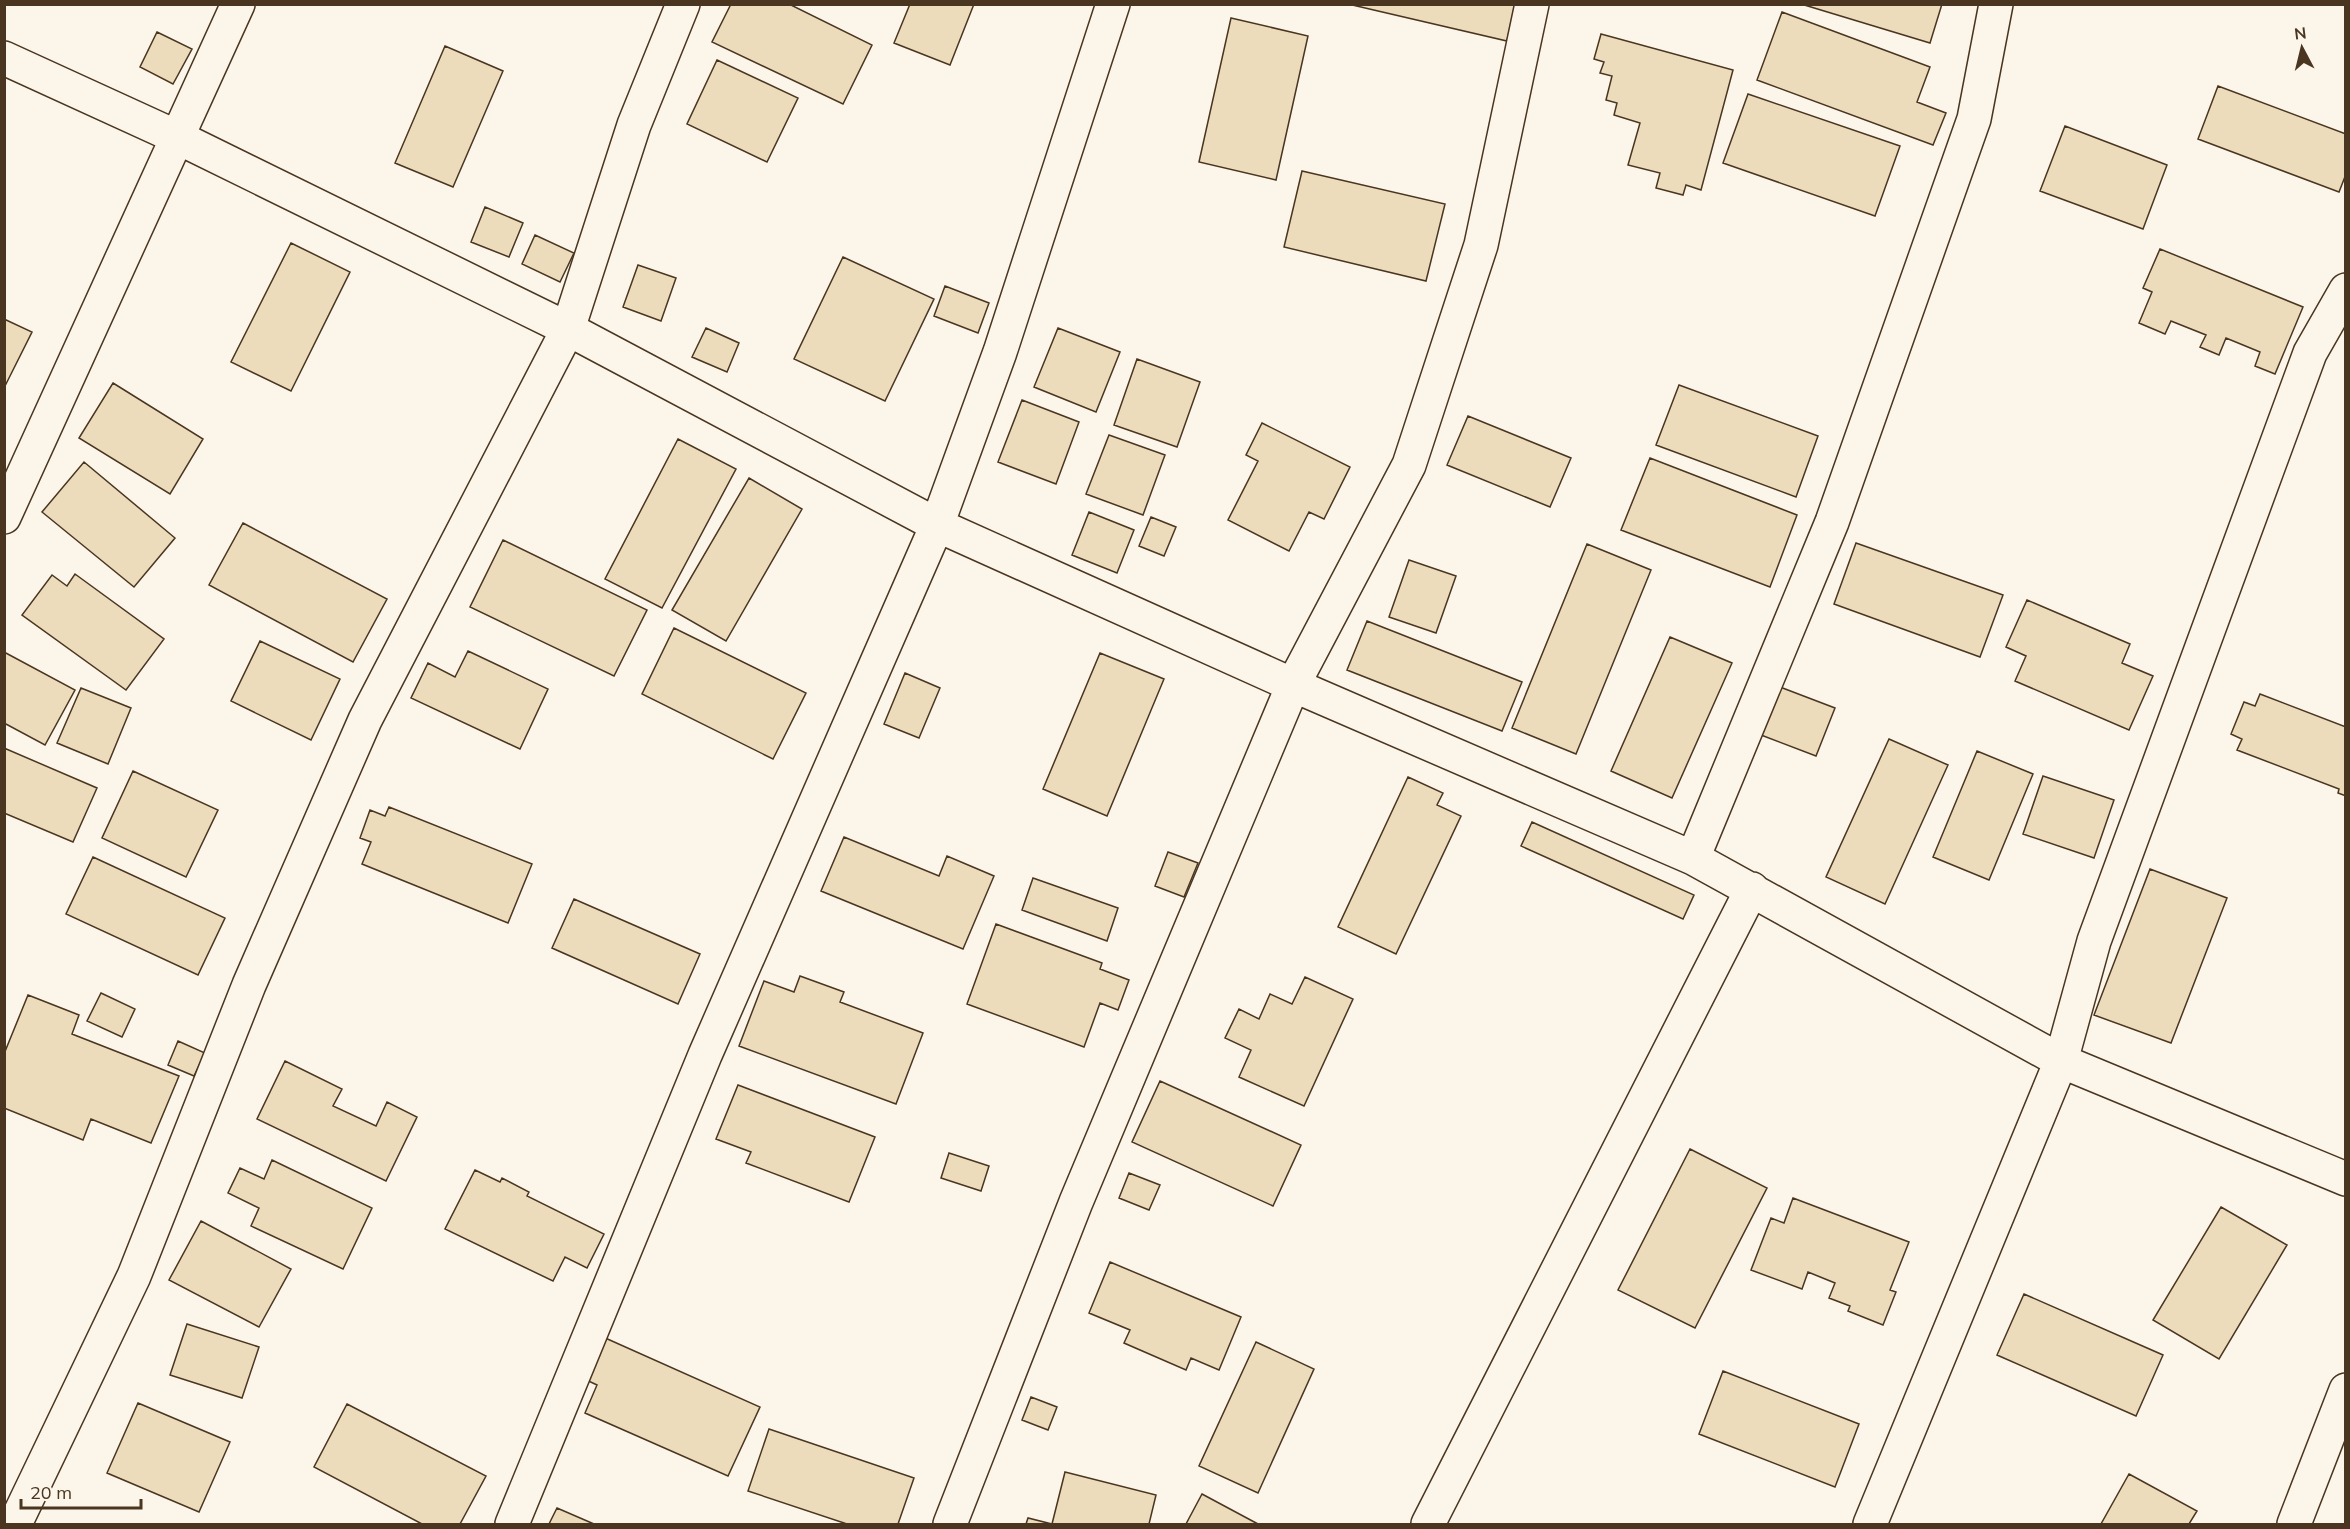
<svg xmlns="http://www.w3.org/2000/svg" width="2350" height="1529" font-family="Mulish,sans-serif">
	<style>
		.building { fill: #ecdcbc; stroke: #4a3520; stroke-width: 1.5 }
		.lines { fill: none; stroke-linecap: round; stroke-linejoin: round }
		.minor-casing { stroke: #4a3520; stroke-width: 36 }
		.minor { stroke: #fbf6e9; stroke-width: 33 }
	</style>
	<rect width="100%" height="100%" fill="#fbf6e9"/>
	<!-- building -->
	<path class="building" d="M 731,4 L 789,4 L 872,45 L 843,104 L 712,42 Z
		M 910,4 L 974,4 L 950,65 L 894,43 Z
		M 1348,4 L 1515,4 L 1507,41 Z
		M 1801,4 L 1942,4 L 1930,43 Z
		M 1782,12 L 1930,67 L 1917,102 L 1946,113 L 1933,145 L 1757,80 Z
		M 1231,18 L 1308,36 L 1276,180 L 1199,162 Z
		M 157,32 L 192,49 L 173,84 L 140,67 Z
		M 1601,34 L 1733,70 L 1701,190 L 1686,185 L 1683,195 L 1656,188 L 1660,173 L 1628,165 L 1640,123 L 1614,115 L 1617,103 L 1606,100 L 1612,76 L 1600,73 L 1604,62 L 1594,59 Z
		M 445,46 L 503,71 L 453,187 L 395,163 Z
		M 717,60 L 798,98 L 767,162 L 687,124 Z
		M 2218,86 L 2346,134 L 2346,174 L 2339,192 L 2198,139 Z
		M 1748,94 L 1900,146 L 1875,216 L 1723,163 Z
		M 2065,126 L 2167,165 L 2143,229 L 2040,191 Z
		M 1302,171 L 1445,204 L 1426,281 L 1284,247 Z
		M 485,207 L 523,223 L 509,257 L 471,242 Z
		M 535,235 L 574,253 L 560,282 L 522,264 Z
		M 291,243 L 350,272 L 291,391 L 231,362 Z
		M 2160,249 L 2303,307 L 2275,374 L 2255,366 L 2260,352 L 2226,338 L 2219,355 L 2200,347 L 2206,335 L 2171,321 L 2165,334 L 2139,323 L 2152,292 L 2143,288 Z
		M 843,257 L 934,299 L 885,401 L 794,359 Z
		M 638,265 L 676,278 L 661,321 L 623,307 Z
		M 945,286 L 989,303 L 978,333 L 934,316 Z
		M 4,319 L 32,332 L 4,388 Z
		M 706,328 L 739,343 L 727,372 L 692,357 Z
		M 1058,328 L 1120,352 L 1096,412 L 1034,387 Z
		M 1137,359 L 1200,382 L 1177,447 L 1114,425 Z
		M 113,383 L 203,439 L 170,494 L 79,438 Z
		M 1679,385 L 1818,436 L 1796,497 L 1656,445 Z
		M 1022,400 L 1079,422 L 1056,484 L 998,462 Z
		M 1468,416 L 1571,458 L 1550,507 L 1447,465 Z
		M 1262,423 L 1350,467 L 1324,519 L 1309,512 L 1289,551 L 1228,520 L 1258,461 L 1246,455 Z
		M 1109,435 L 1165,455 L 1143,515 L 1086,494 Z
		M 678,439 L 736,469 L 662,608 L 605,579 Z
		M 1650,458 L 1797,515 L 1770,587 L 1621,530 Z
		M 84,462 L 175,538 L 134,587 L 42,512 Z
		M 749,478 L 802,509 L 726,641 L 672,610 Z
		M 1089,512 L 1134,530 L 1117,573 L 1072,555 Z
		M 1151,517 L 1176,527 L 1164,556 L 1139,546 Z
		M 243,523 L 387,599 L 353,662 L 209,585 Z
		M 503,540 L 647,610 L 614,676 L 470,607 Z
		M 1856,543 L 2003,595 L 1980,657 L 1834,604 Z
		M 1587,544 L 1651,570 L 1576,754 L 1512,728 Z
		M 1409,560 L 1456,576 L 1436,633 L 1389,617 Z
		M 75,574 L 164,639 L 126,690 L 22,615 L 52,575 L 67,586 Z
		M 2027,600 L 2130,644 L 2122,663 L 2153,676 L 2129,730 L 2015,681 L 2026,656 L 2006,647 Z
		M 1367,621 L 1522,682 L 1502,731 L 1347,670 Z
		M 674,628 L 806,693 L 773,759 L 642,694 Z
		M 1670,637 L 1732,663 L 1672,798 L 1611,771 Z
		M 260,641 L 340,679 L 311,740 L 231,701 Z
		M 468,651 L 548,689 L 520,749 L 411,698 L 428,663 L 455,677 Z
		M 4,652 L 75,690 L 45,745 L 4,723 Z
		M 1100,653 L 1164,679 L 1107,816 L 1043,789 Z
		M 905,673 L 940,688 L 919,738 L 884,724 Z
		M 1780,687 L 1835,708 L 1816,756 L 1761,735 Z
		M 81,688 L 131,708 L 108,764 L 57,743 Z
		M 2260,694 L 2346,727 L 2346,796 L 2338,793 L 2339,789 L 2237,750 L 2242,739 L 2231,734 L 2244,702 L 2255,706 Z
		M 1889,739 L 1948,765 L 1885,904 L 1826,877 Z
		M 4,748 L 97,788 L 73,842 L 4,813 Z
		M 1977,751 L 2033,774 L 1989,880 L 1933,857 Z
		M 133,771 L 218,810 L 186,877 L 102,838 Z
		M 2043,776 L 2114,800 L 2094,858 L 2023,834 Z
		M 1408,777 L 1443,793 L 1437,805 L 1461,816 L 1396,954 L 1338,927 Z
		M 389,807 L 532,864 L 508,923 L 362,864 L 371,842 L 360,838 L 370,810 L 385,816 Z
		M 1532,822 L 1694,895 L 1683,919 L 1521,846 Z
		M 844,837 L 939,876 L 947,856 L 994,876 L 963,949 L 821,891 Z
		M 1168,852 L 1198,863 L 1184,897 L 1155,886 Z
		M 93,857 L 225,918 L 198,975 L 66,914 Z
		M 2150,869 L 2227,898 L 2171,1043 L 2094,1015 Z
		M 1033,878 L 1118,908 L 1107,941 L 1022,910 Z
		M 574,899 L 700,954 L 678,1004 L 552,948 Z
		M 996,924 L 1102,963 L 1100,969 L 1129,980 L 1118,1010 L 1100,1003 L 1084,1047 L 967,1004 Z
		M 800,976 L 844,992 L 840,1002 L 923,1033 L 896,1104 L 739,1046 L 764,981 L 794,992 Z
		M 1305,977 L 1353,999 L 1304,1106 L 1239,1077 L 1251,1050 L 1225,1038 L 1239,1009 L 1259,1019 L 1270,994 L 1292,1004 Z
		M 101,993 L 135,1009 L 122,1037 L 87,1021 Z
		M 28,995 L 79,1015 L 72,1034 L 179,1076 L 151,1143 L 91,1119 L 83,1140 L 4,1108 L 4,1054 Z
		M 178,1041 L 205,1053 L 194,1076 L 168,1065 Z
		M 285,1061 L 342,1089 L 333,1106 L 376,1126 L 387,1102 L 417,1117 L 386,1181 L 257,1119 Z
		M 1160,1081 L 1301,1145 L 1273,1206 L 1132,1142 Z
		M 738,1085 L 875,1137 L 849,1202 L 746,1163 L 751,1152 L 716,1139 Z
		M 1690,1149 L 1767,1188 L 1695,1328 L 1618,1290 Z
		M 949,1153 L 989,1166 L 981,1191 L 941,1178 Z
		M 272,1160 L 372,1208 L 343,1269 L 251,1226 L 259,1208 L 228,1193 L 240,1168 L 264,1179 Z
		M 475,1170 L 500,1182 L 502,1178 L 529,1192 L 527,1196 L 604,1234 L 587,1268 L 565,1257 L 553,1281 L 445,1229 Z
		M 1129,1173 L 1160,1185 L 1149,1210 L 1119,1198 Z
		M 1793,1198 L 1909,1242 L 1890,1290 L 1896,1292 L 1883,1325 L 1848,1311 L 1850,1306 L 1829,1298 L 1835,1283 L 1808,1272 L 1802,1289 L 1751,1270 L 1771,1218 L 1784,1223 Z
		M 2221,1207 L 2287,1245 L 2219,1359 L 2153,1320 Z
		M 201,1221 L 291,1269 L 259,1327 L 169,1280 Z
		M 1110,1262 L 1241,1317 L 1219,1370 L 1191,1358 L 1186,1370 L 1124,1343 L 1130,1330 L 1089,1313 Z
		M 2024,1294 L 2163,1355 L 2136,1416 L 1997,1355 Z
		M 187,1324 L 259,1347 L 242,1398 L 170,1375 Z
		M 603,1337 L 760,1407 L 728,1476 L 585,1413 L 597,1385 L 584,1379 Z
		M 1256,1342 L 1314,1369 L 1258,1493 L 1199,1466 Z
		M 1723,1371 L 1859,1424 L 1835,1487 L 1699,1434 Z
		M 1031,1397 L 1057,1407 L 1048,1430 L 1022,1420 Z
		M 138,1403 L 230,1442 L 199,1512 L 107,1473 Z
		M 347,1404 L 486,1476 L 460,1524 L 422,1524 L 314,1467 Z
		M 769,1429 L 914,1478 L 898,1524 L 847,1524 L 748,1491 Z
		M 1065,1472 L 1156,1495 L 1149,1524 L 1026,1524 L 1028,1518 L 1052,1524 Z
		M 2129,1474 L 2197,1511 L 2189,1524 L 2101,1524 Z
		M 1202,1494 L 1258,1524 L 1186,1524 Z
		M 557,1508 L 594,1524 L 549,1524 Z"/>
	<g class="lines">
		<!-- minor casing -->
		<g class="minor-casing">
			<path id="minor" d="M 4,58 L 179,138 L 568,329 L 937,525 L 1293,685 L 1693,858 L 2061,1061 L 2346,1179
				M 4,517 L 238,4
				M 1693,858 L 1832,522 L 1974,119 L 1996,4
				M 15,1524 L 134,1276 L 249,985 L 365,720 L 568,329 L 634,125 L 683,4
				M 512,1524 L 705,1055 L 937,525 L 1000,352 L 1113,4
				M 950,1524 L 1076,1202 L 1293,685 L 1409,465 L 1481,245 L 1532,4
				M 1428,1524 L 1752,889
				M 1870,1524 L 2061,1061 L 2094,941 L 2310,353 L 2346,290
				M 2294,1524 L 2346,1390"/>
		</g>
		<!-- minor -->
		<use href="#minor" class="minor"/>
	</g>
	<!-- border -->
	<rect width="2350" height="1529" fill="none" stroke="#4a3520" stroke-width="12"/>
	<!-- north arrow -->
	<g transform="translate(2302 48) rotate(353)" stroke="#fbf6e9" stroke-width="4.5" paint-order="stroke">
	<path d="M0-4.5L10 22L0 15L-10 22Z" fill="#4a3520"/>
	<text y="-9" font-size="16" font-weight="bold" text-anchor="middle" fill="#4a3520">N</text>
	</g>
	<!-- scale -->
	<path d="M21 1499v9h120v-9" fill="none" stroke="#4a3520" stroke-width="3"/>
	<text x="30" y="1499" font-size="18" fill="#4a3520" stroke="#fbf6e9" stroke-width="4.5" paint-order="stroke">20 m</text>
</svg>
